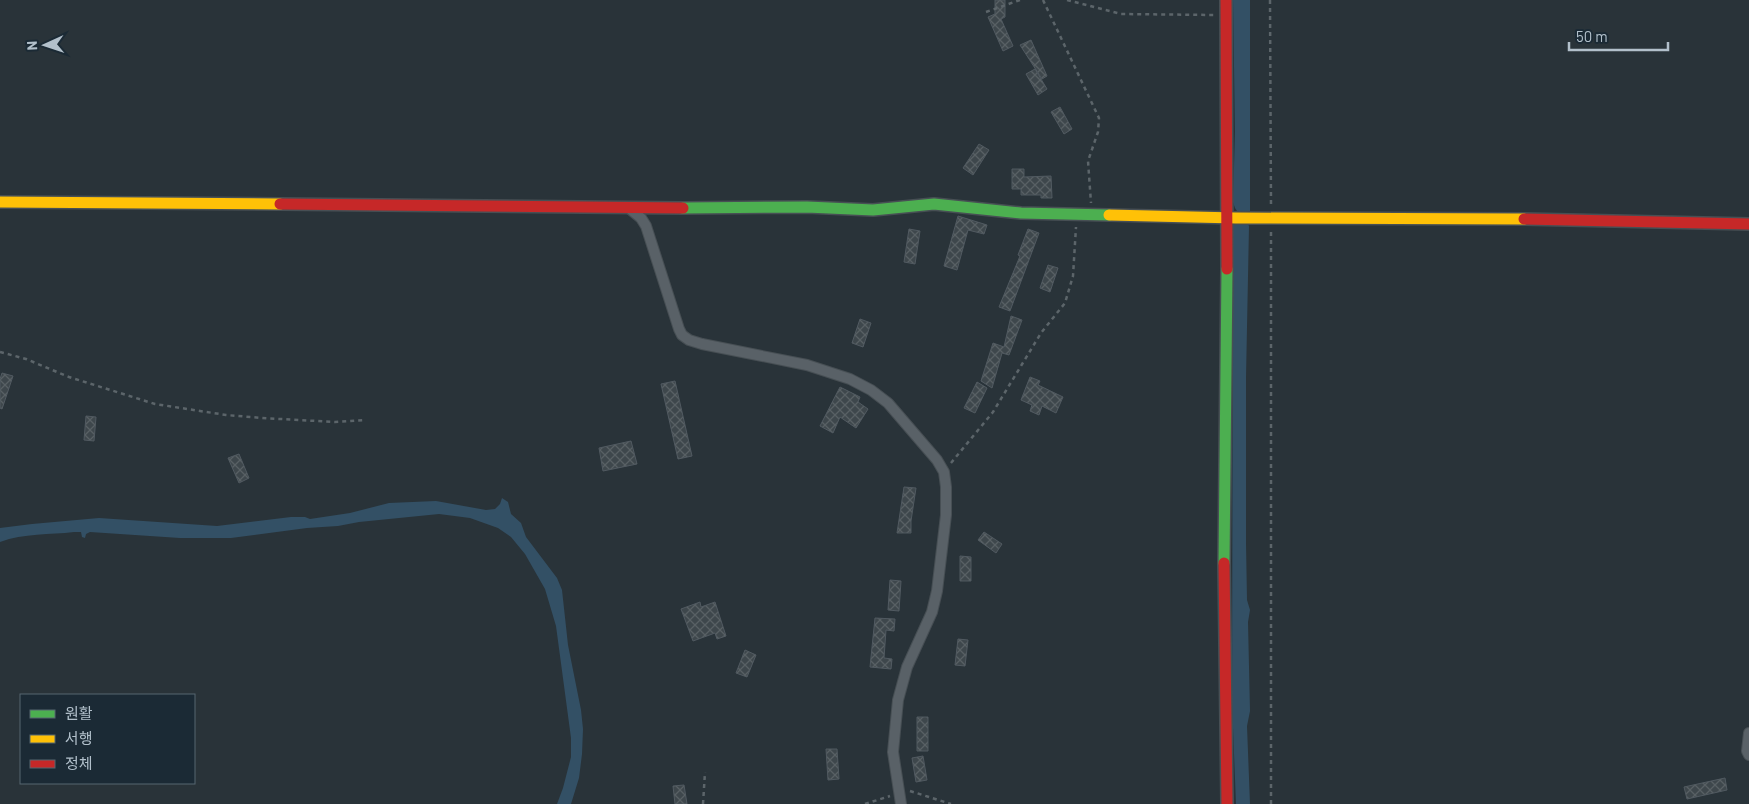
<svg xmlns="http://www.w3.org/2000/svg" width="1749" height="804" font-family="Barlow,'Noto Sans KR',sans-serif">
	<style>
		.water { fill: #335065 }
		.building { fill: url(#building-cross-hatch); stroke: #515a61 }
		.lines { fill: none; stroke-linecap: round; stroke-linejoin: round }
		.street-casing { stroke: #474f54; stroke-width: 12 }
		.fast-casing { stroke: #474f54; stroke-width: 14 }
		.slow-casing { stroke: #474f54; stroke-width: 14 }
		.jam-casing { stroke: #474f54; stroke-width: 14 }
		.path { stroke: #5c656a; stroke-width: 2.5; stroke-dasharray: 4 4; stroke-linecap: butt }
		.street { stroke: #596167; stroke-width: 10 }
		.fast { stroke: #4caf50; stroke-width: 11 }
		.slow { stroke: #ffc107; stroke-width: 11 }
		.jam { stroke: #c62828; stroke-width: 11 }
	</style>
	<defs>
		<pattern id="building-cross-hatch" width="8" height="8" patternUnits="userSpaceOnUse" patternTransform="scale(1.25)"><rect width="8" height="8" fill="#3e474c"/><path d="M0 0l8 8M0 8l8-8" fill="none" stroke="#586064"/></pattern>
	</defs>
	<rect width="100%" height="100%" fill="#293339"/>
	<!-- water -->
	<path class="water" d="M 1233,0 L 1250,0 L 1250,211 L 1239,214 L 1235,208 L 1233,202 L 1235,132 Z
		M 1246,221 L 1249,226 L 1246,378 L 1246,543 L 1247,600 L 1250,610 L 1248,622 L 1250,711 L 1247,726 L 1250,804 L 1236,804 L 1232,703 L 1233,225 Z
		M 502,498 L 508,502 L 511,514 L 521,523 L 526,537 L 557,578 L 562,590 L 568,645 L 581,710 L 583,729 L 582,754 L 579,778 L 571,804 L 557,804 L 563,788 L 571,757 L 571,738 L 556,626 L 545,589 L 525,554 L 511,537 L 498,528 L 470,518 L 439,514 L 359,522 L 338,526 L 307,528 L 231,538 L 180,538 L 90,532 L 86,534 L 85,538 L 82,537 L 81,532 L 74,532 C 50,535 24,533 0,542 L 0,528 L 32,524 L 99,518 L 217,526 L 291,517 L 305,517 L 310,519 L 350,513 L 389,503 L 436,501 L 486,510 L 495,509 L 500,504 Z"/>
	<!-- building -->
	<path class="building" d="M 995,0 L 1005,0 L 1005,17 L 1001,19 L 1013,46 L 1003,51 L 988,17 L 995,14 Z
		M 1031,40 L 1047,76 L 1042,79 L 1020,45 Z
		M 1035,69 L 1047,89 L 1038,95 L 1026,74 Z
		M 1060,107 L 1072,129 L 1064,134 L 1051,112 Z
		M 979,144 L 989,150 L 973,175 L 963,168 Z
		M 1012,169 L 1024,169 L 1024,177 L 1051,176 L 1052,198 L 1041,198 L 1041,195 L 1021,195 L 1021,189 L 1012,189 Z
		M 958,216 L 987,225 L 984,234 L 968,230 L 957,270 L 944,266 Z
		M 909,229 L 920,231 L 915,264 L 904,262 Z
		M 1028,229 L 1039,233 L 1010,311 L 999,307 L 1020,256 L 1018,255 Z
		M 1048,265 L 1058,268 L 1050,292 L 1040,288 Z
		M 1011,316 L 1022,320 L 1009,355 L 1002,353 L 992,388 L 981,381 L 993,343 L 1004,347 Z
		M 860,319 L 871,323 L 863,347 L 852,343 Z
		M 2,373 L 13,376 L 2,409 L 0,408 L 0,379 Z
		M 1030,377 L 1040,381 L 1038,385 L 1063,397 L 1056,413 L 1042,406 L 1039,415 L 1030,411 L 1032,405 L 1021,400 Z
		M 675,381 L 692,456 L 678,459 L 661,384 Z
		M 977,382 L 987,388 L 975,413 L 964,408 Z
		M 840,387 L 860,397 L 858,402 L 868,409 L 856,428 L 840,417 L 833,433 L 820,426 Z
		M 86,416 L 96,417 L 94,441 L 84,440 Z
		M 631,441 L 637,464 L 603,471 L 599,448 Z
		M 239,454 L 249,478 L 239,483 L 228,458 Z
		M 904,487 L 916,488 L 911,521 L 911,533 L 897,533 Z
		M 984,532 L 1002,544 L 996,553 L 978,540 Z
		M 960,556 L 971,557 L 971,581 L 960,581 Z
		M 890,580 L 901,581 L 899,611 L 888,610 Z
		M 700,602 L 701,607 L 715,602 L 726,636 L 717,639 L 715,633 L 693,641 L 681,609 Z
		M 875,618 L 895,619 L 894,631 L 886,630 L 884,658 L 892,659 L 891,669 L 870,667 Z
		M 958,639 L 968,640 L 965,666 L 955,665 Z
		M 745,650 L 756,655 L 747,677 L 736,673 Z
		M 917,717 L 928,717 L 928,751 L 917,751 Z
		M 826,749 L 837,749 L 839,779 L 828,780 Z
		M 923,756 L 927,780 L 916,782 L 912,758 Z
		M 1725,778 L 1727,790 L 1687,799 L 1684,787 Z
		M 684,785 L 687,804 L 675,804 L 673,786 Z"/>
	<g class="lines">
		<!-- street casing -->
		<g class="street-casing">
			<path id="street" d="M 630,209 L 641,218 L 646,226 L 679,329 L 682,335 L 689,340 L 702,344 L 807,365 L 850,379 L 871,390 L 888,403 L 937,460 L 944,472 L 946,487 L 946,515 L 937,591 L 932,612 L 907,667 L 898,700 L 893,752 L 901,804
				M 1749,733 L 1747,751 L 1749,755"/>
		</g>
		<!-- fast casing -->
		<g class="fast-casing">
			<path id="fast" d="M 683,208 L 807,207 L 873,210 L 934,204 L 1021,213 L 1109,215
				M 1224,563 L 1227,269"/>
		</g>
		<!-- slow casing -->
		<g class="slow-casing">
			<path id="slow" d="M 0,202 L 280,204
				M 1109,215 L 1236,218 L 1524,219"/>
		</g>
		<!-- jam casing -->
		<g class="jam-casing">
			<path id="jam" d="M 1226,0 L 1227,269
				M 280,204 L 683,208
				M 1524,219 L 1749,224
				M 1224,563 L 1227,804"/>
		</g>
		<!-- path -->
		<path class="path" d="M 1043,0 L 1099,118 L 1098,132 L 1088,161 L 1091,203
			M 1067,0 L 1121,14 L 1214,15
			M 1270,0 L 1271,205
			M 986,12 L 1020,0
			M 0,352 L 26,359 L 69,377 L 155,404 L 226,415 L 262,418 L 335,422 L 366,420
			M 951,463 L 993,412 L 1041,333 L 1065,303 L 1073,276 L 1076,227
			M 910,791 L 951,804
			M 703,804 L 705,772
			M 865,804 L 890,796
			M 1271,804 L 1271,231"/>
		<!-- street -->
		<use href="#street" class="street"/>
		<!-- fast -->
		<use href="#fast" class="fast"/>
		<!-- slow -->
		<use href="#slow" class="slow"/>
		<!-- jam -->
		<use href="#jam" class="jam"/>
	</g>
	<!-- legend -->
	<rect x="20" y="694" width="175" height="90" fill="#1b2a35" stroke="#576671"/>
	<rect x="30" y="710" width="25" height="8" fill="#4caf50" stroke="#576671"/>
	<text x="65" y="719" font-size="15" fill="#b2c0cb">원활</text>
	<rect x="30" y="735" width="25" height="8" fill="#ffc107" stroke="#576671"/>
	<text x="65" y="744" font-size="15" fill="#b2c0cb">서행</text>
	<rect x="30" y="760" width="25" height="8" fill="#c62828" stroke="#576671"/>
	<text x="65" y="769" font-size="15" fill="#b2c0cb">정체</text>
	<!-- north arrow -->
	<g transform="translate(45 45) rotate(267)" stroke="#1b2a35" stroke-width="4" paint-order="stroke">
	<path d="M0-4L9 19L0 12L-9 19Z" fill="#b2c0cb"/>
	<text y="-8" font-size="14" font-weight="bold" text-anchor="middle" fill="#b2c0cb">N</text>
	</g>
	<!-- scale -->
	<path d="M1569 42v8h99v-8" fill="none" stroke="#b2c0cb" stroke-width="2.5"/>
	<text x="1576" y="42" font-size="15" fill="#b2c0cb" stroke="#1b2a35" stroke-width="4" paint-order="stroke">50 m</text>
</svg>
